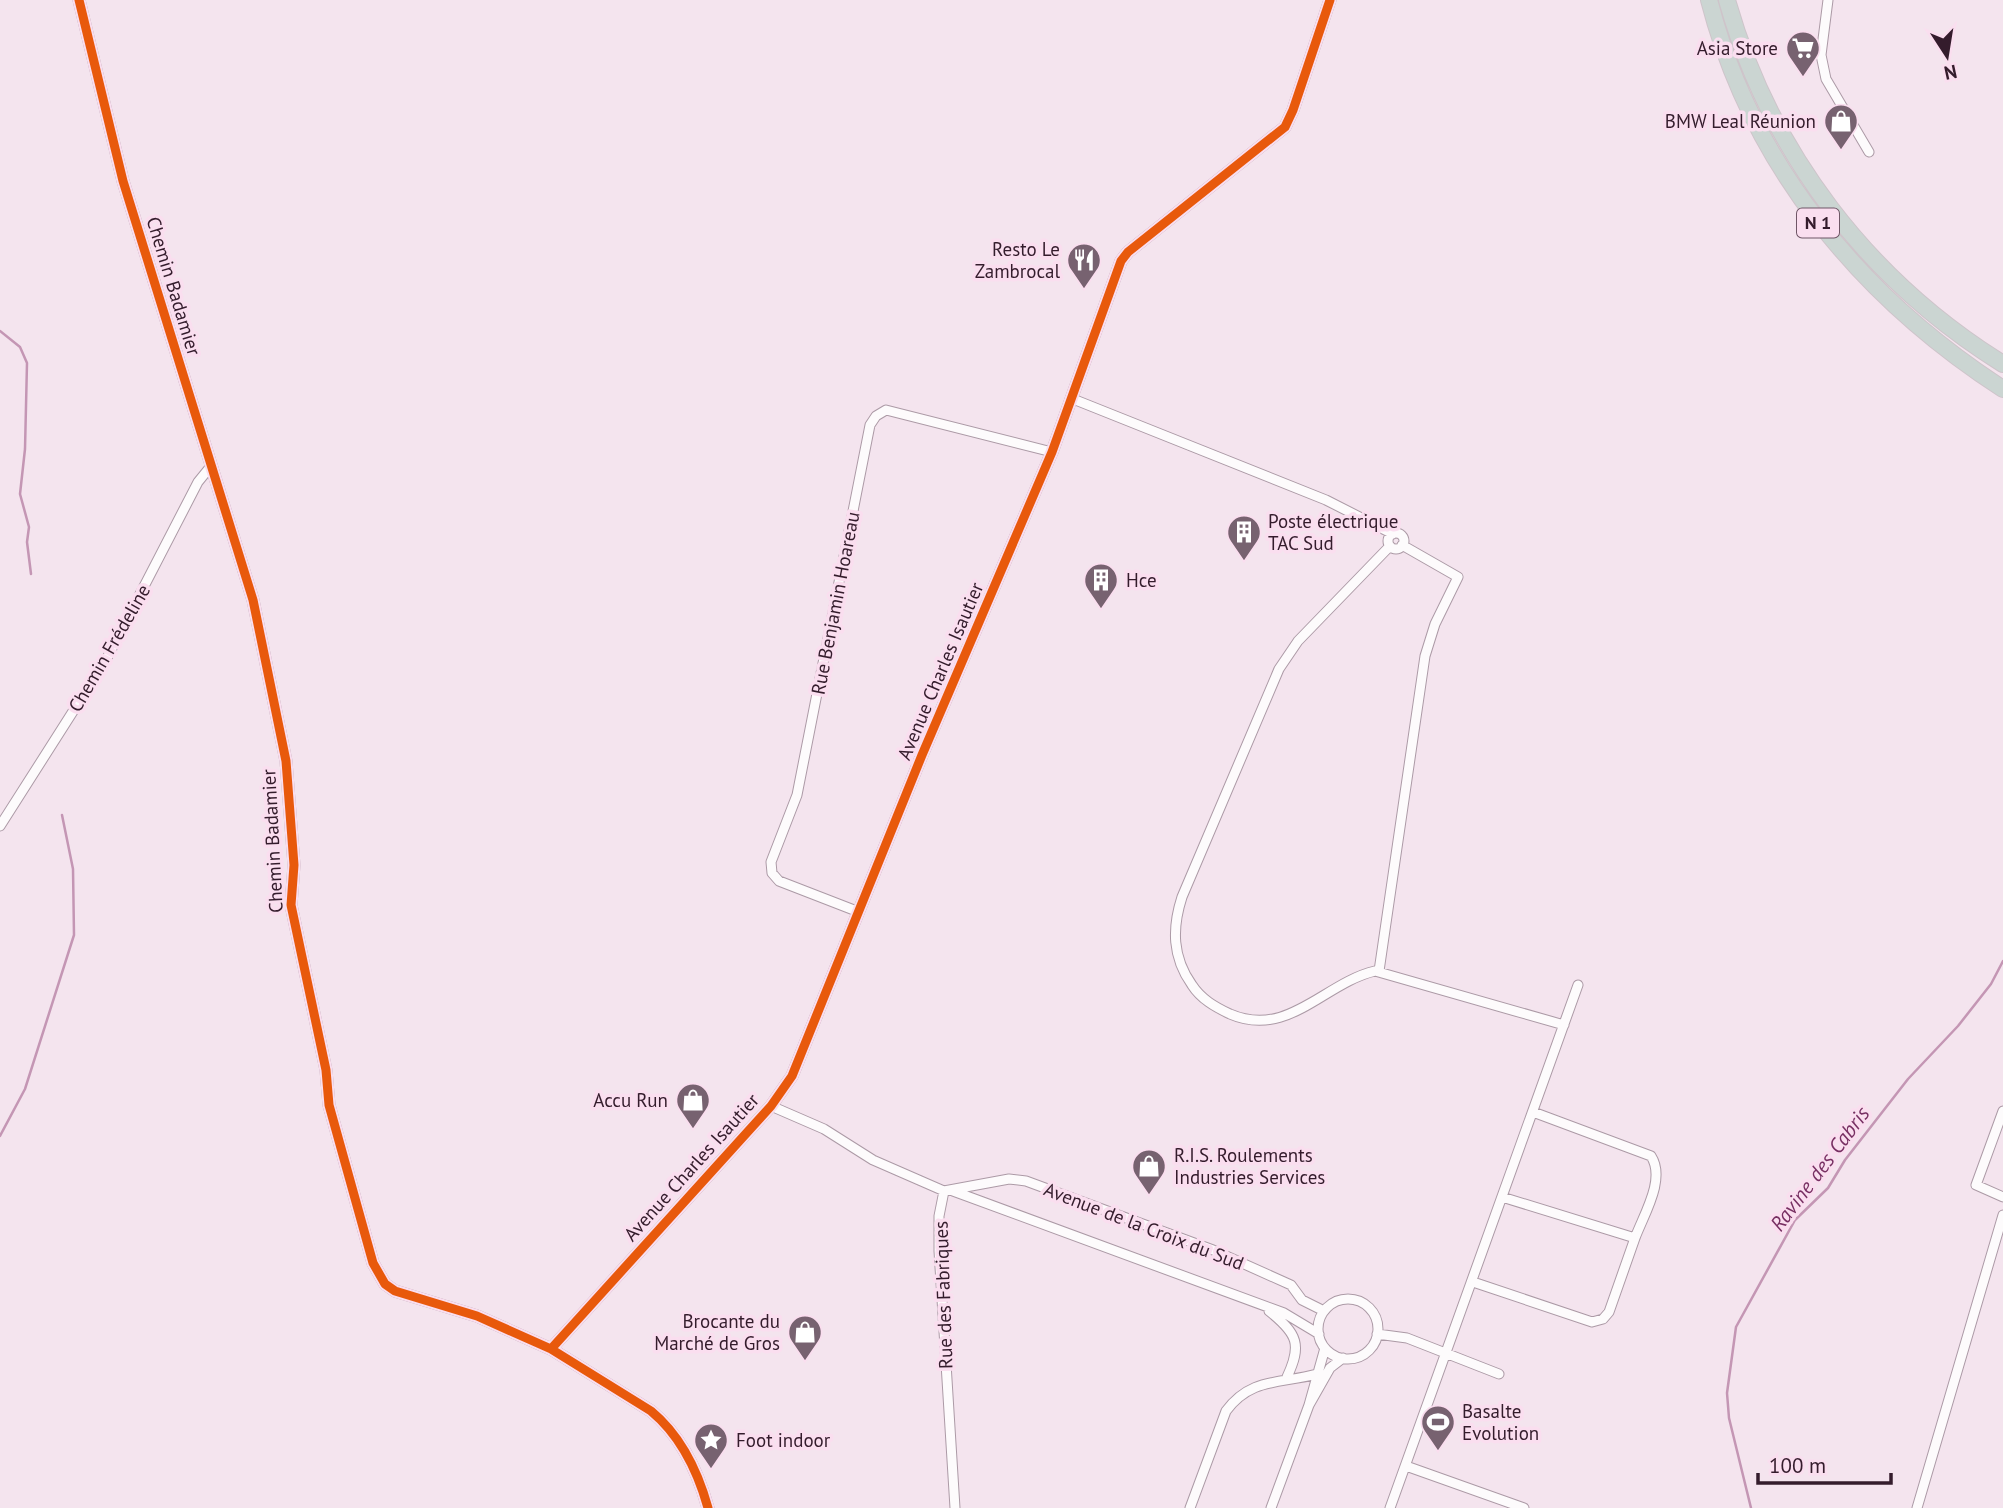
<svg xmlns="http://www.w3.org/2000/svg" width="2003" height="1508" font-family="'PT Sans',sans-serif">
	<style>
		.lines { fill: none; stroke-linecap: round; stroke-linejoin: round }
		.stream { stroke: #c496b4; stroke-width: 2.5 }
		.minor-casing { stroke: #ac9aa6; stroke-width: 11 }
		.tertiary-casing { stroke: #ac9aa6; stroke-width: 13 }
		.trunk-casing { stroke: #cec4ca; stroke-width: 18 }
		.minor { stroke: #fdfbfc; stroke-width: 9 }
		.tertiary { stroke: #fdfbfc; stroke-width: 10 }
		.trunk { stroke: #cbd5d2; stroke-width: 16 }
		.cycleway-casing { stroke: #fadeef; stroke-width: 13 }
		.cycleway { stroke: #e8590c; stroke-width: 9 }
		.labels { text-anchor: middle; stroke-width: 7; stroke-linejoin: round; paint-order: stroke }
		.shield { fill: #fadeef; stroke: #6f5666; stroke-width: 2 }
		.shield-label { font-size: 18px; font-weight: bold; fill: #341c2c }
		.poi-label { font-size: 19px; fill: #341c2c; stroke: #fadeef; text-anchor: end }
		.street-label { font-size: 19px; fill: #341c2c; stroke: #fadeef }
		.water-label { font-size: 21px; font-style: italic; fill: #783063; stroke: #fadeef }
	</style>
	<rect width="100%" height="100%" fill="#f4e4ee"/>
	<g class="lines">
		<!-- stream -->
		<path class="stream" d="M 0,331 L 20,347 L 27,363 L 25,449 L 20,494 L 29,527 L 27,542 L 31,574
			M 0,1136 L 25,1089 L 74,935 L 73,869 L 62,815
			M 1751,1508 L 1729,1418 L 1727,1393 L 1736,1327 L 1795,1220 L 1828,1188 L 1845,1160 L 1908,1079 L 1958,1026 L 1991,984 L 2003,961"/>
		<!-- minor casing -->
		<g class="minor-casing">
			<path id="minor" d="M 1828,0 L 1821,55 L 1826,79 L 1869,152
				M 1073,399 L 1326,500 L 1393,534
				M1388 541a8 8 0 1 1 16 0a8 8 0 1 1-16 0Z
				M 1390,546 L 1298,641 L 1279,669 L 1182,897 C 1172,928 1172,957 1192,985 C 1201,999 1215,1007 1230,1014 C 1288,1039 1324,983 1375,971 L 1564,1025
				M 0,826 L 107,658 L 198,482 L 211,466
				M 859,912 L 779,881 L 772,873 L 771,862 L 797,795 L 870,425 L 876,416 L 886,410 L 1052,452
				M 1379,971 L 1425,656 L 1435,624 L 1458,577 L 1402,545
				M 771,1106 L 824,1129 L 873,1160 L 944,1191 L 1009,1179 L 1026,1181 L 1213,1250 L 1291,1285 L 1302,1300 L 1324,1311
				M 2003,1111 L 1976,1185 L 2003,1197
				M 1533,1112 L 1651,1156 C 1666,1179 1644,1214 1635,1238
				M 944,1191 L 939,1216 L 939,1251 L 955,1508
				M 953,1191 L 1284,1313 L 1319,1334
				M 1473,1282 L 1592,1322 L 1603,1319 L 1609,1312 L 1635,1238 L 1502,1197
				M1318 1329a30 30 0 1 1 60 0a30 30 0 1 1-60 0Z
				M 1269,1311 C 1298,1334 1302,1345 1287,1377
				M 1377,1334 L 1407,1338 L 1499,1374
				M 1325,1348 L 1309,1405 L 1330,1368 L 1343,1358
				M 1406,1466 L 1524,1508
				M 1190,1508 L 1226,1411 C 1251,1377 1281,1384 1317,1374
				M 1271,1508 L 1309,1405
				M 1390,1508 L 1578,985
				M 1917,1508 L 2003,1215"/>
		</g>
		<!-- tertiary casing -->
		<g class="tertiary-casing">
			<path id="tertiary" d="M 79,0 L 123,181 L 253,600 L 286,761 L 294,865 L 291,905 L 326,1070 L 329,1105 L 373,1263 L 385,1284 L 395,1291 L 477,1316 L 551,1349 L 651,1411 C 680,1435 698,1472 708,1508
				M 551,1349 L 771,1106 L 792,1076 L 922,755 L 1052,452 L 1121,261 L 1128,252 L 1285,127 L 1293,110 L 1330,0"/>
		</g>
		<!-- trunk casing -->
		<g class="trunk-casing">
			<path id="trunk" d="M 1709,0 C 1752,166 1861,297 2003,389
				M 1727,0 C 1770,153 1868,280 2003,364"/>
		</g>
		<!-- minor -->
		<use href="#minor" class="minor"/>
		<!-- tertiary -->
		<use href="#tertiary" class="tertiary"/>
		<!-- trunk -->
		<use href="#trunk" class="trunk"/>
		<!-- cycleway casing -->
		<g class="cycleway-casing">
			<path id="cycleway" d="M 79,0 L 123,181 L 253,600 L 286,761 L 294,865 L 291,905 L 326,1070 L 329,1105 L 373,1263 L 385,1284 L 395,1291 L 477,1316 L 551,1349 L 651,1411 C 680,1435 698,1472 708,1508
				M 551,1349 L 771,1106 L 792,1076 L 922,755 L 1052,452 L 1121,261 L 1128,252 L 1285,127 L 1293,110 L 1330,0"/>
		</g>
		<!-- cycleway -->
		<use href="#cycleway" class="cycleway"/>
	</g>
	<!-- icons -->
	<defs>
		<g id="supermarket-pin" transform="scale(1.75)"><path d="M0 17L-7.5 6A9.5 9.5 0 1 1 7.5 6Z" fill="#776270" stroke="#fadeef"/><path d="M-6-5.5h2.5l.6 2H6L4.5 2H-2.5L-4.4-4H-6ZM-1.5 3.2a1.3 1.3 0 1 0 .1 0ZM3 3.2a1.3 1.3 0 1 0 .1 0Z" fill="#fff"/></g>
		<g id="shop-pin" transform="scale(1.75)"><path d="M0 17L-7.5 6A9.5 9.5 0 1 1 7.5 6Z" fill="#776270" stroke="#fadeef"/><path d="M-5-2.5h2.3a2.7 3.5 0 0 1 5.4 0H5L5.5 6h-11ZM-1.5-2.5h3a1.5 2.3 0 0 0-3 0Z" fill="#fff"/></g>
		<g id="restaurant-pin" transform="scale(1.75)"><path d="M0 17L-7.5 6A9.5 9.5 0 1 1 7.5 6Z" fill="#776270" stroke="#fadeef"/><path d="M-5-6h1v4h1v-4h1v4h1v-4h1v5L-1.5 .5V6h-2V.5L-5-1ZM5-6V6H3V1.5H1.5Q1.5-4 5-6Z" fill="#fff"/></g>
		<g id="building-pin" transform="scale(1.75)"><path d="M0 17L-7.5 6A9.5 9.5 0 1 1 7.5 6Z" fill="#776270" stroke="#fadeef"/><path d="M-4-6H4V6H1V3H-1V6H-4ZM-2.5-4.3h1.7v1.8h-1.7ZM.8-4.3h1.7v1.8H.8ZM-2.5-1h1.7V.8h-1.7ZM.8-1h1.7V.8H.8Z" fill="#fff"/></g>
		<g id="stadium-pin" transform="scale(1.75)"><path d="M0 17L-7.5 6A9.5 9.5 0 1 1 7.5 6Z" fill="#776270" stroke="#fadeef"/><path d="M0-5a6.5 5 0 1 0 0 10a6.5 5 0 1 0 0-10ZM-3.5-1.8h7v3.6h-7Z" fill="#fff"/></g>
		<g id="sight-pin" transform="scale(1.75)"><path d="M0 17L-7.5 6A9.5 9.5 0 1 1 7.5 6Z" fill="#776270" stroke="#fadeef"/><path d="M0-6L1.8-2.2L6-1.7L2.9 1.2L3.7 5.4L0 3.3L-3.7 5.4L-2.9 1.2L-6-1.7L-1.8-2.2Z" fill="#fff"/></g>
	</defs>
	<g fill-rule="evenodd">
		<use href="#supermarket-pin" x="1803" y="48"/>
		<use href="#shop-pin" x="1841" y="121"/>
		<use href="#restaurant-pin" x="1084" y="260"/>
		<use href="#building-pin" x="1244" y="532"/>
		<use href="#building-pin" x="1101" y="580"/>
		<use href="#shop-pin" x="693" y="1100"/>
		<use href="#shop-pin" x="1149" y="1166"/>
		<use href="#shop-pin" x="805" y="1332"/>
		<use href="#stadium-pin" x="1438" y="1422"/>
		<use href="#sight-pin" x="711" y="1440"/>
	</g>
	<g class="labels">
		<!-- shield labels -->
		<rect class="shield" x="1797" y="208.5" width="42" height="29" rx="5"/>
		<g class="shield-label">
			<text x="1818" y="229">N 1</text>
		</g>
		<!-- poi labels -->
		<g class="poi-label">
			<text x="1778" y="55">Asia Store</text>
			<text x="1816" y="128">BMW Leal Réunion</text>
			<text x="1060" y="256">Resto Le<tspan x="1060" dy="22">Zambrocal</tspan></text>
			<text x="1268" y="528" text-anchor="start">Poste électrique<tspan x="1268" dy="22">TAC Sud</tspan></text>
			<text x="1126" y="587" text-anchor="start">Hce</text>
			<text x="668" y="1107">Accu Run</text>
			<text x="1174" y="1162" text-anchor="start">R.I.S. Roulements<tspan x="1174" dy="22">Industries Services</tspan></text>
			<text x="780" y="1328">Brocante du<tspan x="780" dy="22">Marché de Gros</tspan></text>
			<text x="1462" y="1418" text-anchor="start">Basalte<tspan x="1462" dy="22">Evolution</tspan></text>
			<text x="736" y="1447" text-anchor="start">Foot indoor</text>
		</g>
		<!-- street labels -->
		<g class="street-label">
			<text transform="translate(174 286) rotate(73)" y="7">Chemin Badamier</text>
			<text transform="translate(835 603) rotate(-79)" y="7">Rue Benjamin Hoareau</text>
			<text transform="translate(109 648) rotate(-60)" y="7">Chemin Frédeline</text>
			<text transform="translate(940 671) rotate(-67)" y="7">Avenue Charles Isautier</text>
			<text transform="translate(272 841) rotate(-93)" y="7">Chemin Badamier</text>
			<text transform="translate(691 1167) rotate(-48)" y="7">Avenue Charles Isautier</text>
			<text transform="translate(1144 1226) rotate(21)" y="7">Avenue de la Croix du Sud</text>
			<text transform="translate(943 1295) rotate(-92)" y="7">Rue des Fabriques</text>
		</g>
		<!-- water labels -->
		<g class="water-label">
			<text transform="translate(1820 1169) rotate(-53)" y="7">Ravine des Cabris</text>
		</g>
	</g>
	<!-- north arrow -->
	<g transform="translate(1947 56) rotate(168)" stroke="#fadeef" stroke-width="5" paint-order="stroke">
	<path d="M0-5L12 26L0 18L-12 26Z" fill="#341c2c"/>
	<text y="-10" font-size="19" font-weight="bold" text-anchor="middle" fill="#341c2c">N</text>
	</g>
	<!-- scale -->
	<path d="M1758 1473v10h133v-10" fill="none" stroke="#341c2c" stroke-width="3.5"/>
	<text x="1769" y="1473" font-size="21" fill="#341c2c" stroke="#fadeef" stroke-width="5" paint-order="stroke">100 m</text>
</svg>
